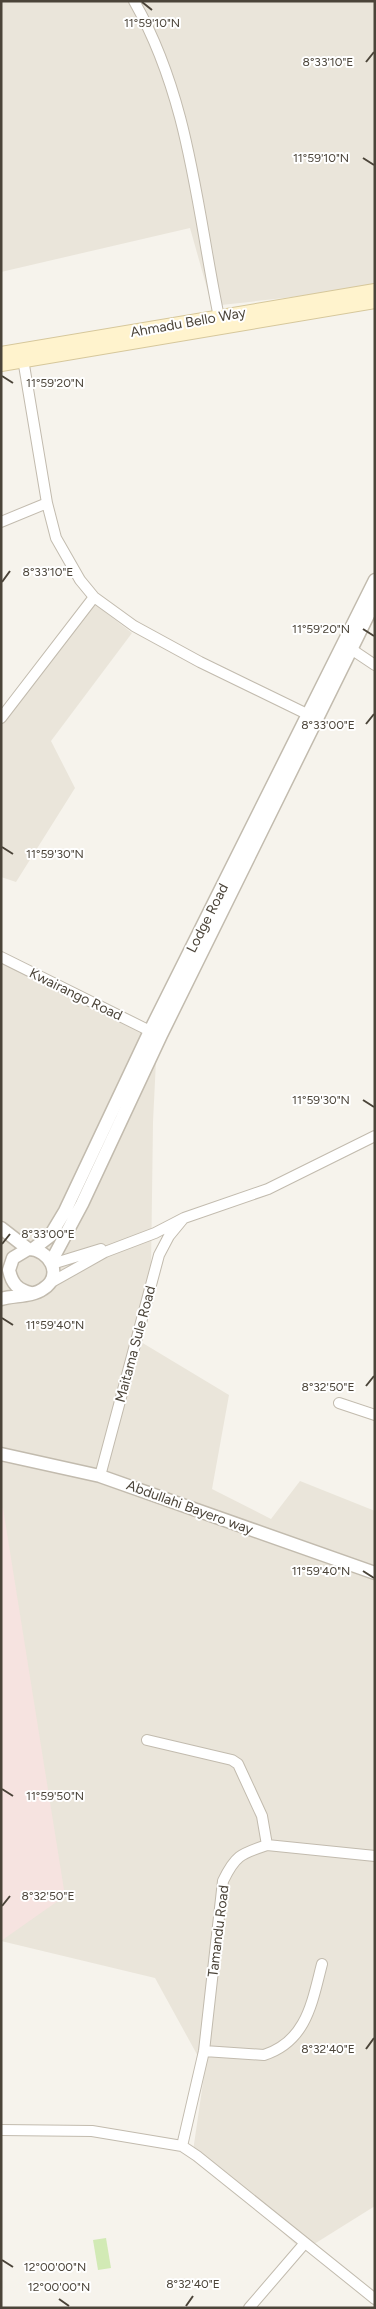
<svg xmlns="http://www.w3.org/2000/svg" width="376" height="2309" font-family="Figtree,sans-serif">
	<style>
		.residential { fill: #eae5da }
		.medical { fill: #f6e3e0 }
		.green { fill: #d2eab5 }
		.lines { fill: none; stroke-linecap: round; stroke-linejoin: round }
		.minor-casing { stroke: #c2bbae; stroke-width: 12 }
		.tertiary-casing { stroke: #c2bbae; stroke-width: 15 }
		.secondary-casing { stroke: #d6c79b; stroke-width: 16 }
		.minor { stroke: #fff; stroke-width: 10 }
		.tertiary { stroke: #fff; stroke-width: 12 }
		.secondary { stroke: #fff3cd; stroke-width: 14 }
		.ticks { fill: none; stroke: #4b4439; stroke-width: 2 }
		.labels { text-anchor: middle; stroke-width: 4; stroke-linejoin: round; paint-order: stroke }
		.street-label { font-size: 14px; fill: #4b4439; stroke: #fff }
		.ticks-label { font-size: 12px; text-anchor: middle; fill: #4b4439; stroke: #fff; stroke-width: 4; stroke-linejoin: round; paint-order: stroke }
	</style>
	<rect width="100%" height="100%" fill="#f6f3ec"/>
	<!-- residential -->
	<path class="residential" d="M 1,1 L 375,1 L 375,288 L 212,306 L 190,228 L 1,272 Z
		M 87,598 L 132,633 L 51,741 L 75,788 L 16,882 L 1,877 L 1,711 Z
		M 1,954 L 157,1040 L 153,1122 L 151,1269 L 136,1339 L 229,1395 L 212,1489 L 271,1519 L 300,1481 L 375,1511 L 375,2206 L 303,2251 L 193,2151 L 205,2069 L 155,1978 L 1,1941 Z"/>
	<!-- medical -->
	<path class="medical" d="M 3,1508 L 65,1896 L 1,1941 L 1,1509 Z"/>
	<!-- green -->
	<path class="green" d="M 106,2238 L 111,2268 L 98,2270 L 93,2240 Z"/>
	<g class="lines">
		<!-- minor casing -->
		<g class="minor-casing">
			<path id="minor" d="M 134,1 C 191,101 197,214 220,322
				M 22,353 L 47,503 L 56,538 L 80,580 L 94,597 L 134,626 L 200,662 L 309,715
				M 1,522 L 47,503
				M 351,649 L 375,665
				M 1,718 L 94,597
				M 1,957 L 150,1031
				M 52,1264 L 101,1249
				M 50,1283 L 105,1252 L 155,1233 L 184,1218 L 268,1189 L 375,1136
				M 339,1403 L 375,1415
				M 100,1476 L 159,1255 L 169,1236 L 183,1219
				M 147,1740 L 232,1760 L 238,1764 L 262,1816 L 267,1845
				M 375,1856 L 267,1845 C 240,1854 235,1856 223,1881 L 204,2051 L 182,2146 L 197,2156 L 375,2299
				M 204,2051 L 264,2055 C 307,2041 312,2002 322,1964
				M 1,2130 L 92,2131 L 182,2146
				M 249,2308 L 304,2244"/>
		</g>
		<!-- tertiary casing -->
		<g class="tertiary-casing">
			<path id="tertiary" d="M 1,1228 L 28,1249
				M 33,1249 L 50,1236 L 65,1211 L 150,1031 L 375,580
				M 51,1262 L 82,1204 L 161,1035 L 375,601
				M 1,1299 C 14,1295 32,1297 43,1289 C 64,1276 50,1249 28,1249 L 13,1258 L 9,1270 C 12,1284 18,1290 31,1293
				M 1,1454 L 100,1476 L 375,1573"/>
		</g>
		<!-- secondary casing -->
		<g class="secondary-casing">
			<path id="secondary" d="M 1,354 L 375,291
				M 1,364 L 375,301"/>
		</g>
		<!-- minor -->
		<use href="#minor" class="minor"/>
		<!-- tertiary -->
		<use href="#tertiary" class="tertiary"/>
		<!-- secondary -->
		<use href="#secondary" class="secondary"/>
	</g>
	<!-- ticks -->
	<path class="ticks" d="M 142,2 L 152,10M 366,62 L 374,52M 363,158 L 374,165M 2,376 L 13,383M 2,582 L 10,571M 363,629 L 374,636M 366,724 L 374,714M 2,847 L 13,854M 363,1100 L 374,1107M 2,1244 L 10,1234M 2,1318 L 13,1325M 366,1386 L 374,1376M 363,1571 L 374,1578M 2,1789 L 13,1796M 2,1906 L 10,1896M 366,2049 L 374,2038M 2,2260 L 13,2267M 59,2299 L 69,2306M 186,2306 L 193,2296"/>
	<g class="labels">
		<!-- street labels -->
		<g class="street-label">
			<text transform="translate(188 322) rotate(-10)" y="5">Ahmadu Bello Way</text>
			<text transform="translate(207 918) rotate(-63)" y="5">Lodge Road</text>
			<text transform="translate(76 994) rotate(26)" y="5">Kwairango Road</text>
			<text transform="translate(135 1344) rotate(-75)" y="5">Maitama Sule Road</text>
			<text transform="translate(190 1507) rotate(20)" y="5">Abdullahi Bayero way</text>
			<text transform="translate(218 1931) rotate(-83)" y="5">Tamandu Road</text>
		</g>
	</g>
	<g class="ticks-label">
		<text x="152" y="27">11°59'10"N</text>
		<text x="328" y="66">8°33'10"E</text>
		<text x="321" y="162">11°59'10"N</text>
		<text x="55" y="387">11°59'20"N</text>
		<text x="48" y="576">8°33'10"E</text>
		<text x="321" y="633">11°59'20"N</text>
		<text x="328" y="729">8°33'00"E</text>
		<text x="55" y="858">11°59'30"N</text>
		<text x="321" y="1104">11°59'30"N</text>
		<text x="48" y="1238">8°33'00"E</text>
		<text x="55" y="1329">11°59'40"N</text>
		<text x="328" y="1391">8°32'50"E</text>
		<text x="321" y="1575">11°59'40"N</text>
		<text x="55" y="1800">11°59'50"N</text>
		<text x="48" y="1900">8°32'50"E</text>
		<text x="328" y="2053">8°32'40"E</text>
		<text x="55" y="2271">12°00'00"N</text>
		<text x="193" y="2288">8°32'40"E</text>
		<text x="59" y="2291">12°00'00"N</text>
	</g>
	<!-- border -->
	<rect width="376" height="2309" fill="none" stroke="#4b4439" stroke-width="5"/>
</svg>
